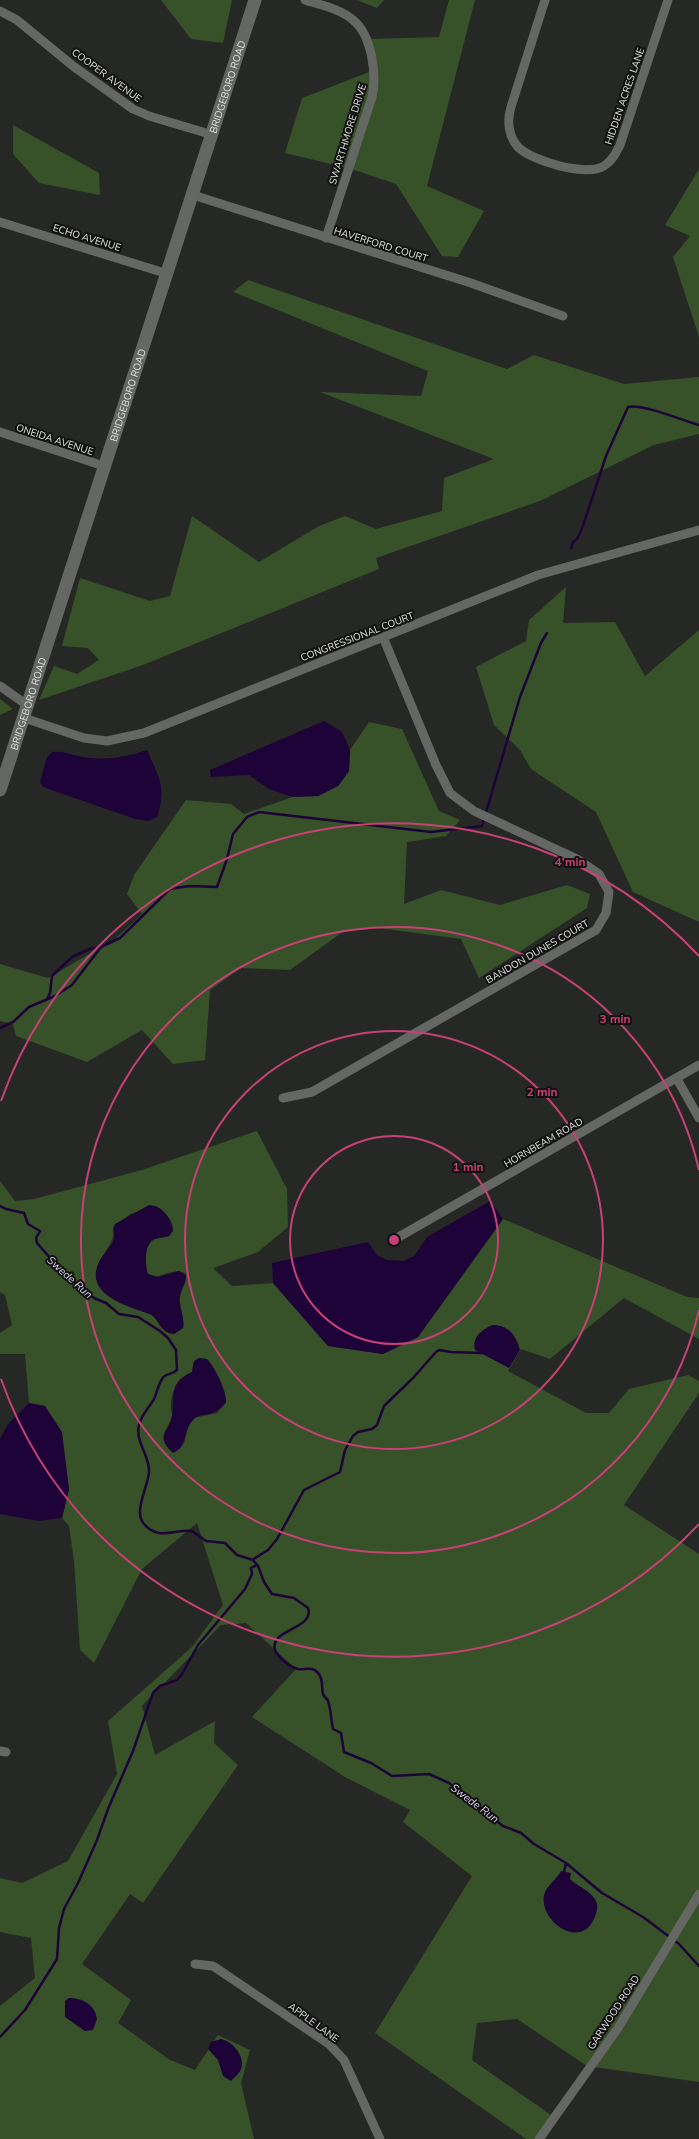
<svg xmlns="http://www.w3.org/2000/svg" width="699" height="2139" font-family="'Nunito Sans',sans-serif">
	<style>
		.green { fill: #375129; fill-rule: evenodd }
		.water { fill: #1e0338 }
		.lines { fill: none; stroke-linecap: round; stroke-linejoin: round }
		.stream { stroke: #1e0338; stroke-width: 2.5 }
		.street { stroke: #656764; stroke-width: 9 }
		.secondary { stroke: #656764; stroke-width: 13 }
		.ring { fill: none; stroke: #c84176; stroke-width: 2 }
		.labels { text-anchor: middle; stroke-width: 4; stroke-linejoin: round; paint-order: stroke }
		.street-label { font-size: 10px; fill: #e2e3e1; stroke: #101110 }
		.water-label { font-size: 11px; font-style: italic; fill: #dacef1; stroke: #101110 }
		.centre { fill: #c84176; stroke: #101110; stroke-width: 2 }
		.ring-label { font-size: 12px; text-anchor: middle; font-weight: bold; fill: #c84176; stroke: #101110; stroke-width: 4; stroke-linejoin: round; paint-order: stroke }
	</style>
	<rect width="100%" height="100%" fill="#262826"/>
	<!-- green -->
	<path class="green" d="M 161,0 L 232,0 L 223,43 L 191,39 Z
		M 357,0 L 384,0 L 377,8 Z
		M 449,0 L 475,0 L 427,186 L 484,211 L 458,257 L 442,256 L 396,184 L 348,168 L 285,153 L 302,98 L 377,69 L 371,39 L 439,37 Z
		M 13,125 L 99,173 L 100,195 L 39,183 L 13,154 Z
		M 699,169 L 699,337 L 673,257 L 690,236 L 665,225 Z
		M 248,280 L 507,369 L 534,355 L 624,384 L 699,377 L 699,434 L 654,445 L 540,501 L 376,558 L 379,569 L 143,665 L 39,700 L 54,666 L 77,674 L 99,660 L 88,648 L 62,646 L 80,578 L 150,601 L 170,596 L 192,516 L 259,562 L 319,526 L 345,516 L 376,529 L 442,511 L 444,478 L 494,459 L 320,392 L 421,396 L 428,371 L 233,292 Z
		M 566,587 L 563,623 L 615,622 L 645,676 L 699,630 L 699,922 L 633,892 L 596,812 L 531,769 L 520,750 L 494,725 L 476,667 L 526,641 L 529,620 Z
		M 0,699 L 13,709 L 0,715 Z
		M 369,722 L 402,729 L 439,811 L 460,820 L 446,836 L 407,842 L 404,904 L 441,890 L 500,905 L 567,885 L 590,894 L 587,908 L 479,978 L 461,939 L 379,928 L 344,931 L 290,970 L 241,968 L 210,990 L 205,1060 L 173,1064 L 142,1030 L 87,1062 L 16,1036 L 13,1024 L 0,1021 L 0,964 L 48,978 L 115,939 L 142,914 L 127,894 L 134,875 L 186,800 L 231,804 L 244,814 L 292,797 L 318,796 L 338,786 L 349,771 L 350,750 Z
		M 257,1131 L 287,1189 L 288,1227 L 258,1252 L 213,1268 L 232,1286 L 273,1283 L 328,1346 L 383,1354 L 418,1337 L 503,1219 L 687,1297 L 699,1298 L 699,1339 L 624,1298 L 550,1359 L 521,1349 L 508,1371 L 586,1413 L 609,1413 L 629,1389 L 688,1375 L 699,1381 L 699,1393 L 624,1505 L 699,1554 L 699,2082 L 587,2066 L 517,2019 L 477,2023 L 472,2060 L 558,2120 L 545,2139 L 526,2139 L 375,2033 L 472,1876 L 403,1822 L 410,1810 L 345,1777 L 252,1717 L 296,1669 L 246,1623 L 221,1625 L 142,1706 L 155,1755 L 215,1721 L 214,1743 L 238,1765 L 143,1903 L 130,1894 L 82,1964 L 131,2000 L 118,2023 L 170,2060 L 195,2070 L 218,2035 L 250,2050 L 241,2083 L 254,2139 L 0,2139 L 0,2006 L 35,1978 L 31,1938 L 0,1932 L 0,1878 L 22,1883 L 68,1861 L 117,1774 L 108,1721 L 192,1647 L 223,1605 L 197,1523 L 142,1569 L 94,1663 L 80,1650 L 74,1561 L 69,1526 L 62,1518 L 69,1489 L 45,1406 L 29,1403 L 25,1354 L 0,1354 L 0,1333 L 12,1325 L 5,1295 L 0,1292 L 0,1181 L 15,1201 L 34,1199 L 142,1170 ZM 156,1206 C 164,1213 180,1224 169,1236 C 164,1238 158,1237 153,1240 C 144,1244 145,1266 148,1274 L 154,1277 C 164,1276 179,1266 186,1275 C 185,1285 181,1289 180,1296 C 178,1306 185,1317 183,1328 L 174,1334 C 158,1331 160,1318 148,1313 C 124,1305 82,1293 101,1259 C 107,1247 115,1242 113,1228 L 130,1214 ZM 204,1358 C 218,1369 222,1386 226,1403 L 217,1413 L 194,1418 L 189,1424 L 184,1443 L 180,1449 L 170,1450 C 160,1434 165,1433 171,1419 C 173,1415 171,1410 171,1406 C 171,1390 178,1378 192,1372 L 193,1363 Z"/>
	<!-- water -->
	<path class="water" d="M 324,721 L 342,732 L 350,750 L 349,771 L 338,786 L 318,796 L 292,797 L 269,789 L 249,775 L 211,777 L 210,770 Z
		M 147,750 C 159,778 167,787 157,817 L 149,821 L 135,819 L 43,787 L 40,782 L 47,757 L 52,752 C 66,750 78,758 92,758 C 110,760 130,756 147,750 Z
		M 490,1201 L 503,1219 L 418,1337 L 383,1354 L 328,1346 L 273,1283 L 272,1263 L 368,1242 L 377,1255 L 387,1260 L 403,1261 L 414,1256 L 427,1237 Z
		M 149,1205 C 162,1205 172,1219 173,1231 L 169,1236 C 164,1238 158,1237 153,1240 C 144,1245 145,1266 148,1274 L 158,1277 L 179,1271 L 186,1275 C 186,1285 182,1287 180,1296 C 178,1305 185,1317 183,1328 L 174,1334 C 159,1333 160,1318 149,1314 C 125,1305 82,1294 100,1260 C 104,1253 111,1247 114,1239 C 115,1234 112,1229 115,1224 Z
		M 493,1325 C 509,1325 516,1336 520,1350 L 509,1368 L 475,1350 C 471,1338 483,1328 493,1325 Z
		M 199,1358 L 207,1359 C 214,1366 227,1391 226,1402 C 212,1420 202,1411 194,1419 C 183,1429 188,1447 173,1453 C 154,1436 169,1432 172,1417 C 175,1395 168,1383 192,1372 L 194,1361 Z
		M 29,1403 L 45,1406 L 62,1432 L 69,1489 L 62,1518 L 39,1521 L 0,1514 L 0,1439 L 8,1424 Z
		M 561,1871 L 571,1873 L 570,1879 C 577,1886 595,1893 597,1904 C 598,1909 596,1914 594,1919 C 580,1950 539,1921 544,1895 C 547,1885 556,1880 561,1871 Z
		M 69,1998 C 82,1998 95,2004 97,2019 L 93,2030 L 85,2031 L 65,2017 L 65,2001 Z
		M 221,2039 C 231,2041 243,2053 242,2065 C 242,2071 236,2076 231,2081 L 223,2076 L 218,2060 L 208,2049 L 211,2042 Z"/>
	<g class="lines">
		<!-- stream -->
		<path class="stream" d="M 571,548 L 573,542 L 577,539 L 583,526 L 606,456 L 628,407 C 641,403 684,421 699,425
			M 47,999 L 50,993 L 52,976 L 72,957 L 90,949 L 101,947 L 120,938 L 170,889 L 189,886 L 217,887 L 227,859 L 233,834 L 247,817 L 259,812 L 431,832 L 482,826 L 520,697 L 541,643 L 547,633
			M 0,1028 L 13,1022 L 29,1007 L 55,996 L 72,985 L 101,947
			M 0,1206 L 6,1209 L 24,1213 L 28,1224 L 40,1231 L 36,1238 L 37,1243 L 65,1275 L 94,1298 L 106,1303 L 119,1314 L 138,1317 L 160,1331 L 168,1338 L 176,1350 L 177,1370 C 172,1375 165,1373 162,1379 C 158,1385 157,1393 154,1399 C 149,1408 141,1415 139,1425 C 135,1442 150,1456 149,1472 C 148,1487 133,1512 144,1524 C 158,1541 175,1529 192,1531 L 206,1541 L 225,1543 L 237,1555 L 253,1560 L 258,1566 L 264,1582 L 272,1594 L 294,1598 L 308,1608 C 315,1629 269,1629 275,1650 C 278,1658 290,1667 298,1669 C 305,1670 313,1666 318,1673 C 324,1679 321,1687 323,1694 C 324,1697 327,1698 328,1701 C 331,1709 331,1720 333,1729 L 341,1733 L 344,1752 L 371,1763 L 392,1776 L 429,1774 L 449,1783 L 490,1816 L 503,1826 L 521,1833 L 534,1844 L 566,1863 L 602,1893 L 643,1917 L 679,1944 L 699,1966
			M 252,1560 L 268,1550 L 277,1539 L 304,1490 L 340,1472 L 345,1450 L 353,1436 L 358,1432 L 372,1429 L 377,1425 L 384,1406 L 413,1378 L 436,1352 L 439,1350 L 451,1352 L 483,1353
			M 564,1872 L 566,1863
			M 0,2037 L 25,2010 L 57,1959 L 59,1928 L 64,1909 L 78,1883 L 97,1840 L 108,1809 L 133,1751 L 153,1693 L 160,1686 L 177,1680 L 182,1674 L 198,1645 L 245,1589 L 252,1574 L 251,1568 L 257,1565"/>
		<!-- street -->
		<path class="street" d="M 305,0 C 320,5 341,9 353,20 C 372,35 377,75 372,97 L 326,238
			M 545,0 L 511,107 C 507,120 508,136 518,147 C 532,161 586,177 604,166 C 612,161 616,153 620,145 L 668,0
			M 0,11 L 17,20 L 73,66 L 133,109 L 149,116 L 213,135
			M 193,195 L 471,283 L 563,316
			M 0,222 L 168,274
			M 0,432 L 104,466
			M 0,686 L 27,705
			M 24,718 L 84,738 L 107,741 L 144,733 L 538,575 L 699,530
			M 677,1079 L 699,1118
			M 283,1098 L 312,1092 L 596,930 L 606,913 L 609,892 L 599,874 L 577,859 L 474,811 L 450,793 L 436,765 L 383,637
			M 397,1238 L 699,1065
			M 0,1751 L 6,1752
			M 195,1964 L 213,1966 L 329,2044 L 344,2060 L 380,2139
			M 539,2139 L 618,2028 L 699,1894"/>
		<!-- secondary -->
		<path class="secondary" id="s1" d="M 0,790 L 255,0"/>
	</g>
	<!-- distance rings -->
	<g class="ring">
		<circle cx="394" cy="1240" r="104"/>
		<circle cx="394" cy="1240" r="209"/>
		<path d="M699 1310A313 313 0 1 1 699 1170"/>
		<path d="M699 1524A417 417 0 0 1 1 1379M1 1101A417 417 0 0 1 699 956"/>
	</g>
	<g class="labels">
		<!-- street labels -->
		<g class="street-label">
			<text transform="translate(107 75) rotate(36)" y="4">COOPER AVENUE</text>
			<text dy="4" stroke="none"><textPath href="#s1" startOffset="739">BRIDGEBORO ROAD</textPath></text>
			<text transform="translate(624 96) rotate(-71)" y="4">HIDDEN ACRES LANE</text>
			<text transform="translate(347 134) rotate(-73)" y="4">SWARTHMORE DRIVE</text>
			<text transform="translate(87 237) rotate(17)" y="4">ECHO AVENUE</text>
			<text transform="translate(381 244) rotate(17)" y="4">HAVERFORD COURT</text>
			<text dy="4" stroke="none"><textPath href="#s1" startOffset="415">BRIDGEBORO ROAD</textPath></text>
			<text transform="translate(55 439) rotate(18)" y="4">ONEIDA AVENUE</text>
			<text transform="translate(357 636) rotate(-21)" y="4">CONGRESSIONAL COURT</text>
			<text dy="4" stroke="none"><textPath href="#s1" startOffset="91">BRIDGEBORO ROAD</textPath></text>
			<text transform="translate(537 951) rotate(-30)" y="4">BANDON DUNES COURT</text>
			<text transform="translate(543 1142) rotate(-30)" y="4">HORNBEAM ROAD</text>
			<text transform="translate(613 2012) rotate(-57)" y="4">GARWOOD ROAD</text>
			<text transform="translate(314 2022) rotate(36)" y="4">APPLE LANE</text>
		</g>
		<!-- water labels -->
		<g class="water-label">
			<text transform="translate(70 1277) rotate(42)" y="4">Swede Run</text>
			<text transform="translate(475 1803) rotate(37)" y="4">Swede Run</text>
		</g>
	</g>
	<circle cx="394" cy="1240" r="6" class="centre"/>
	<g class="ring-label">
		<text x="570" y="866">4 min</text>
		<text x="615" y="1023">3 min</text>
		<text x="542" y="1096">2 min</text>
		<text x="468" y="1171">1 min</text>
	</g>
</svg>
